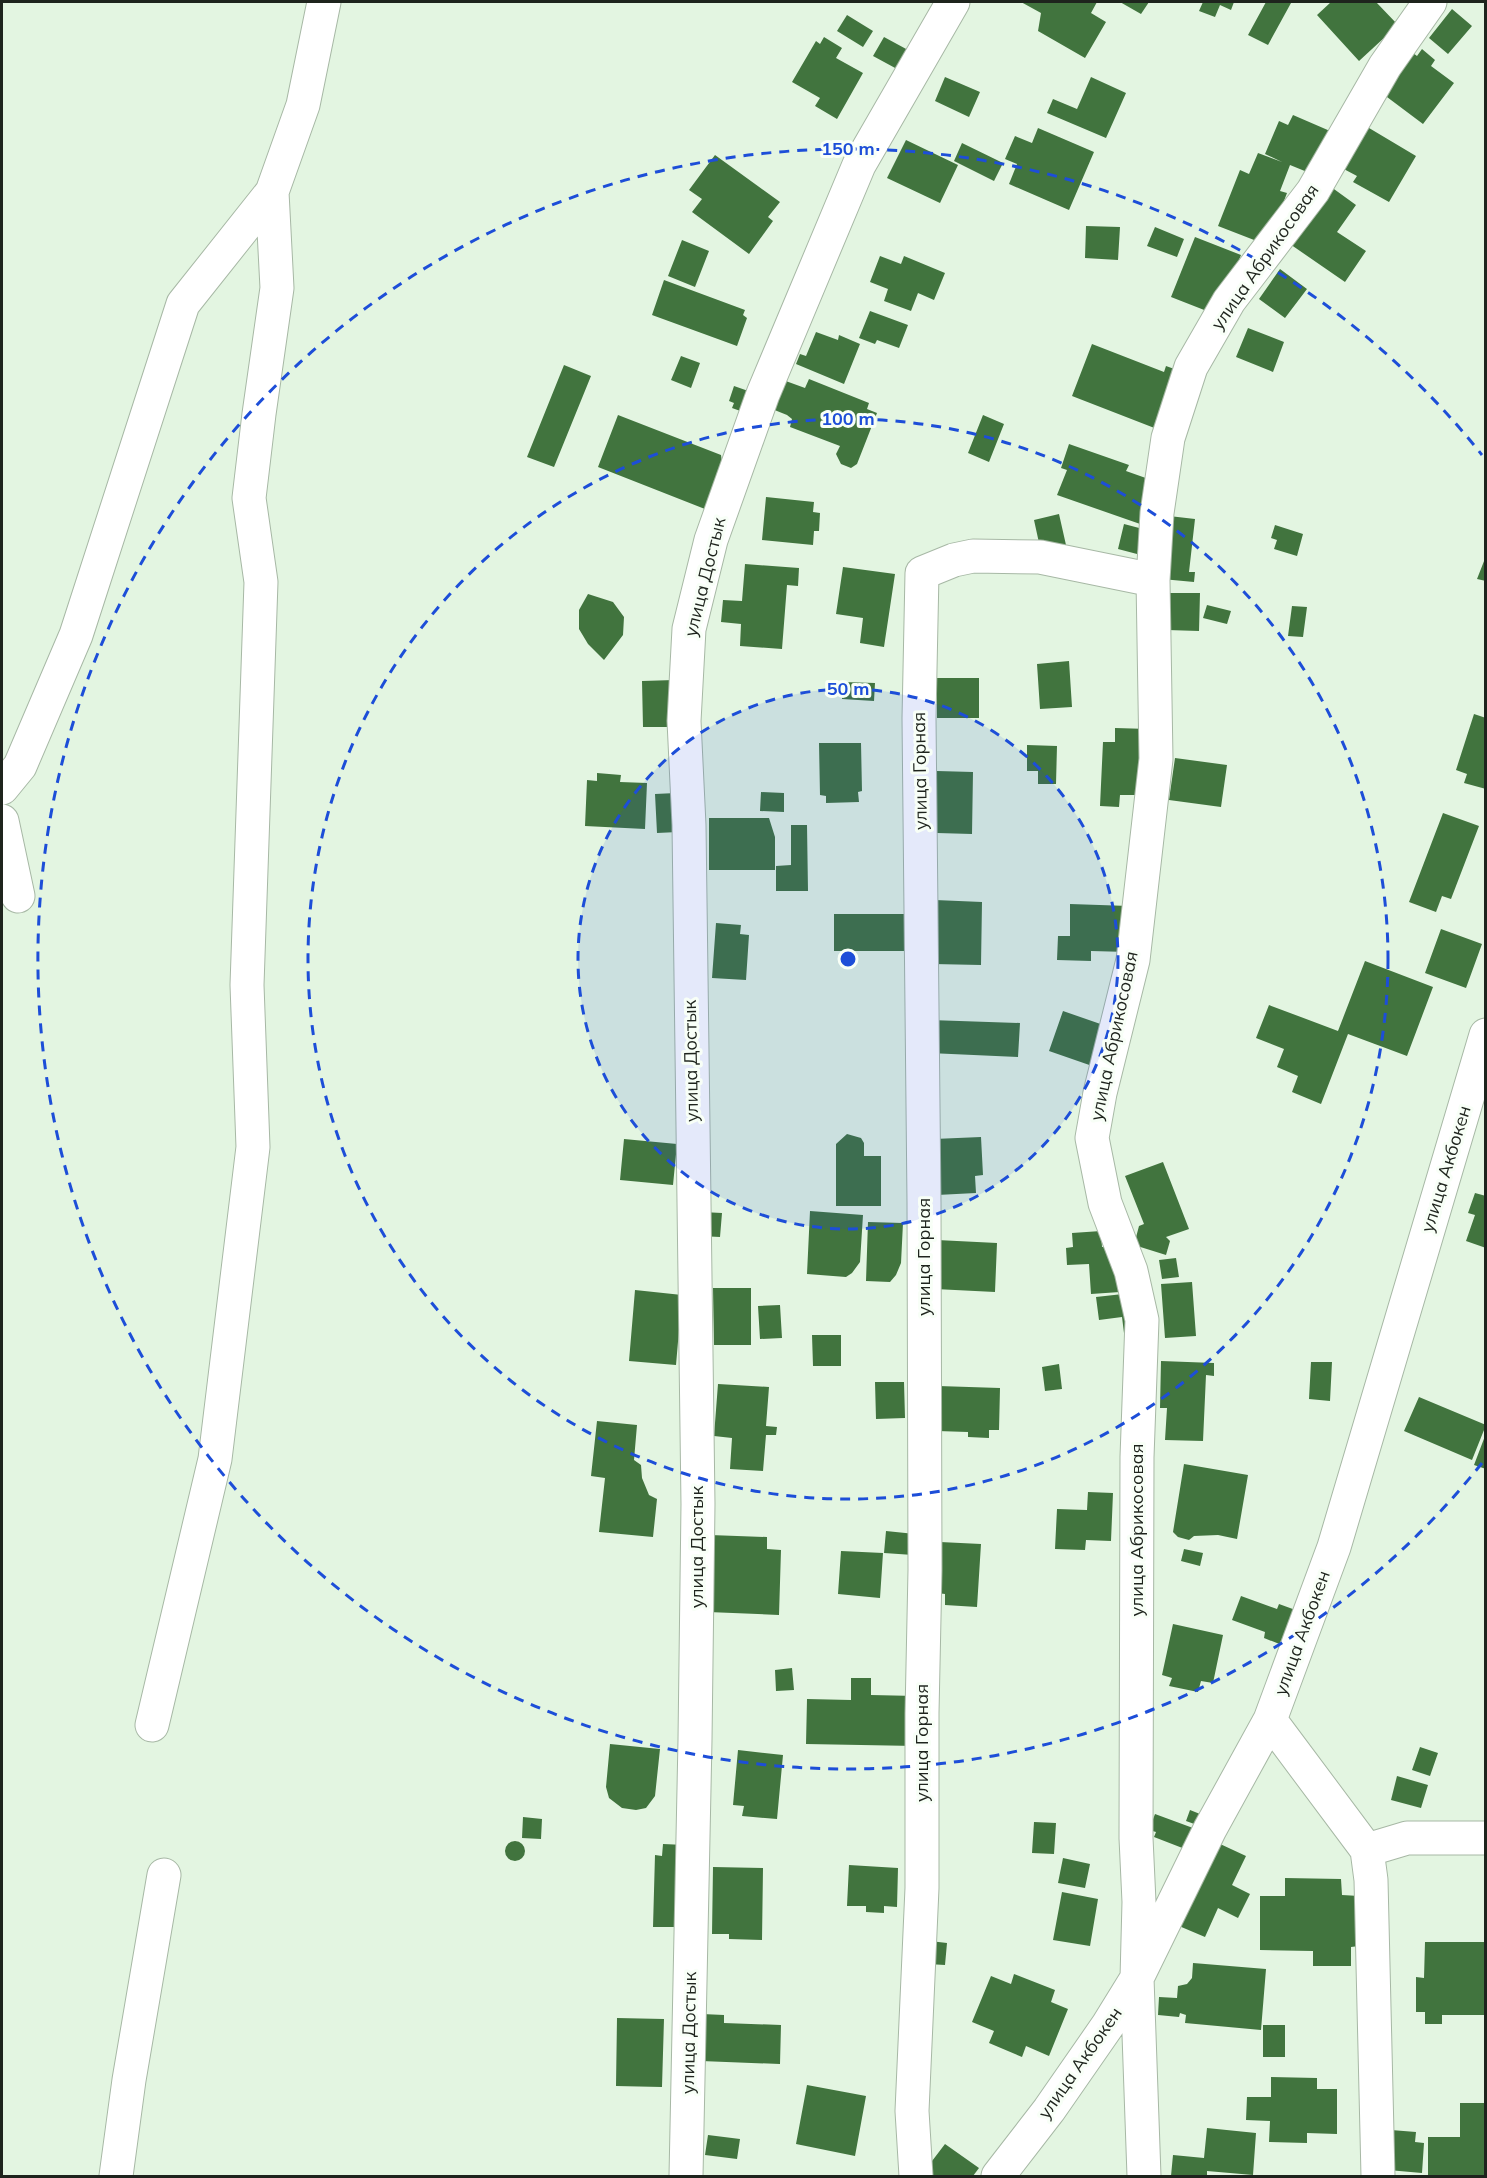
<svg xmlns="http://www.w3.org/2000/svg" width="1487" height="2178" font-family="Mulish,sans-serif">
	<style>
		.building { fill: #41743e }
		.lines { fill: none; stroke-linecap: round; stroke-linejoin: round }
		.minor-casing { stroke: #a7b8a5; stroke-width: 35 }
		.minor { stroke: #fff; stroke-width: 33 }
		.ring { fill: none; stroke: #1d4ed8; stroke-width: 3; stroke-dasharray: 10 8 }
		.labels { text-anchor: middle; stroke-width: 6; stroke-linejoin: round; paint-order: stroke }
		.street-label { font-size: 18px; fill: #1e241d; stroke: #f8fff7 }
		.centre { fill: #1d4ed8; stroke: #f8fff7; stroke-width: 3 }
		.ring-label { font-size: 18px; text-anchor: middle; font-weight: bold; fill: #1d4ed8; stroke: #f8fff7; stroke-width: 6; stroke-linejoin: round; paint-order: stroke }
	</style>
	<rect width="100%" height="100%" fill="#e3f5e1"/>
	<!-- building -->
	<path class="building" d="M 1021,2 L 1097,2 L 1091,13 L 1106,22 L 1085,58 L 1038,31 L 1041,13 Z
		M 1120,2 L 1149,2 L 1141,14 Z
		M 1203,2 L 1234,2 L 1231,10 L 1220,5 L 1215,17 L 1199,11 Z
		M 1266,2 L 1291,3 L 1268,45 L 1248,35 Z
		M 1331,2 L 1376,2 L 1398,25 L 1359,61 L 1317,15 Z
		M 1452,9 L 1472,26 L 1448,54 L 1429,38 Z
		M 847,15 L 873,31 L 863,47 L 837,31 Z
		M 824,37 L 842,48 L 836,58 L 863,73 L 837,119 L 815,106 L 820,98 L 792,82 L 816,41 L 820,44 Z
		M 884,37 L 908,50 L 897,69 L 873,56 Z
		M 1422,49 L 1435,60 L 1431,66 L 1454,83 L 1423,124 L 1383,94 L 1413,53 L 1417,56 Z
		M 945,77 L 980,92 L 969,117 L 935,101 Z
		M 1091,77 L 1126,93 L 1106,138 L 1047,113 L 1053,99 L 1077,109 Z
		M 1293,115 L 1330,131 L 1317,176 L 1290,165 L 1280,191 L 1287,193 L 1267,245 L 1218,226 L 1240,170 L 1249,174 L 1258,153 L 1282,162 L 1265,154 L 1279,121 L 1288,125 Z
		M 1364,125 L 1416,156 L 1389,202 L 1353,182 L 1357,176 L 1340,167 Z
		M 1038,128 L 1094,152 L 1069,210 L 1009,184 L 1017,164 L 1005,159 L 1015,136 L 1032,143 Z
		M 906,140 L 958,165 L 940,203 L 887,178 Z
		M 962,143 L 1003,163 L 994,181 L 954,161 Z
		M 715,155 L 780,202 L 768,217 L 773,221 L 749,254 L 692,212 L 702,199 L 689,190 Z
		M 1327,184 L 1356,205 L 1337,232 L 1366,251 L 1345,282 L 1287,242 Z
		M 1086,226 L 1120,227 L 1118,260 L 1085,258 Z
		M 1155,227 L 1184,239 L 1177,257 L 1147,246 Z
		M 1195,237 L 1241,255 L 1217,315 L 1171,297 Z
		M 682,240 L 709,251 L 695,287 L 668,276 Z
		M 880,256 L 901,264 L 904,256 L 945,273 L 934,300 L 918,293 L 911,311 L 884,301 L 888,289 L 870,282 Z
		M 1280,269 L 1307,289 L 1285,318 L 1259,299 Z
		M 664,280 L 745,310 L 743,315 L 747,318 L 737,346 L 652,315 Z
		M 870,311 L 908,325 L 899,348 L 877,340 L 875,344 L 859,338 Z
		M 1248,328 L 1284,342 L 1273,372 L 1236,357 Z
		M 816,332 L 838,340 L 839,335 L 860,344 L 844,384 L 796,364 L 800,354 L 806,356 Z
		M 1092,344 L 1164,372 L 1166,366 L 1180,371 L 1157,429 L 1072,396 Z
		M 681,356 L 700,363 L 691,388 L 671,380 Z
		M 564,365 L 591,376 L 554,467 L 527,457 Z
		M 809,379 L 869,403 L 867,409 L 877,413 L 857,464 L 851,468 L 841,464 L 836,454 L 840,446 L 790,427 L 792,419 L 787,415 L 772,409 L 783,380 L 805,388 Z
		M 734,386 L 754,393 L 746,413 L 732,408 L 734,403 L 729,401 Z
		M 618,415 L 721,455 L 722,462 L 710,511 L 598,467 Z
		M 983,415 L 1004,424 L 989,462 L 968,453 Z
		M 1069,444 L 1129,465 L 1126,471 L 1157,482 L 1143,525 L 1057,495 L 1067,470 L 1061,468 Z
		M 766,497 L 814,502 L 813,512 L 820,513 L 819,531 L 814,531 L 813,545 L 762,540 Z
		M 1059,514 L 1066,545 L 1041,552 L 1034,520 Z
		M 1169,516 L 1195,519 L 1189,572 L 1195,572 L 1194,582 L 1162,579 Z
		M 1124,524 L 1143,529 L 1137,554 L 1118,549 Z
		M 1275,525 L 1303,534 L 1297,556 L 1274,549 L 1277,540 L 1271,538 Z
		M 1486,556 L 1486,581 L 1477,579 Z
		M 745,564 L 799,568 L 798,586 L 787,585 L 782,649 L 740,646 L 741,624 L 721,622 L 723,600 L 742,601 Z
		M 843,567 L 895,574 L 884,647 L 860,643 L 863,618 L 836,614 Z
		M 1168,593 L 1200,593 L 1199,631 L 1167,630 Z
		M 588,594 L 613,602 L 624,617 L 623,635 L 604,660 L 588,644 L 579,629 L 579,610 Z
		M 1207,605 L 1231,611 L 1227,624 L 1203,618 Z
		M 1292,606 L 1307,607 L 1303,637 L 1288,636 Z
		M 1069,661 L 1072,707 L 1040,709 L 1037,664 Z
		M 937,678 L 979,678 L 979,718 L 937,718 Z
		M 674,680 L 675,727 L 643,727 L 642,681 Z
		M 842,682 L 875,683 L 874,701 L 842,699 Z
		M 1474,714 L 1486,718 L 1486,789 L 1464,783 L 1467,774 L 1456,770 Z
		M 1115,728 L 1149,729 L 1139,795 L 1120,795 L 1119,807 L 1100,806 L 1103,742 L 1115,742 Z
		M 819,743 L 861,743 L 862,791 L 858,792 L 859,802 L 826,803 L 826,796 L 820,795 Z
		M 1027,745 L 1057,746 L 1056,784 L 1038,784 L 1038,771 L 1027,771 Z
		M 1175,758 L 1227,765 L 1221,807 L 1169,800 Z
		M 937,771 L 973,772 L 972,834 L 937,833 Z
		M 597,773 L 621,775 L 620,782 L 647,783 L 645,829 L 585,826 L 587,780 L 597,781 Z
		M 761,792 L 784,793 L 784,812 L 760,811 Z
		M 676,793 L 678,832 L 657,833 L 655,794 Z
		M 1443,813 L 1479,826 L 1451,899 L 1442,896 L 1436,912 L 1409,902 Z
		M 709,818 L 769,818 L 775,837 L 775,870 L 709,870 Z
		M 791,825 L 807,825 L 808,891 L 776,891 L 776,866 L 791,865 Z
		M 935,900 L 982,902 L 981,965 L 933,964 Z
		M 1070,904 L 1129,906 L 1128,952 L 1091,951 L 1091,961 L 1057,960 L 1058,936 L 1070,936 Z
		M 834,914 L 906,914 L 906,951 L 834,951 Z
		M 716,923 L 741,925 L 740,934 L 749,935 L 746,980 L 712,978 Z
		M 1441,929 L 1482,944 L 1466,988 L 1425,973 Z
		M 1365,961 L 1433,987 L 1407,1056 L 1348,1034 L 1321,1104 L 1292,1092 L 1298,1076 L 1277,1067 L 1284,1049 L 1256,1038 L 1269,1005 L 1338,1031 Z
		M 1063,1011 L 1112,1028 L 1098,1068 L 1049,1051 Z
		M 930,1020 L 1020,1023 L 1018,1057 L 929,1053 Z
		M 847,1134 L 861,1138 L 864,1143 L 864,1156 L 881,1156 L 881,1206 L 836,1206 L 836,1144 Z
		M 981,1137 L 983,1175 L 975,1176 L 976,1193 L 937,1195 L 934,1139 Z
		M 624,1139 L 677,1144 L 673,1185 L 620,1180 Z
		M 1163,1162 L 1189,1229 L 1166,1237 L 1170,1241 L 1166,1255 L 1134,1245 L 1139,1226 L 1144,1224 L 1125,1176 Z
		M 1475,1193 L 1486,1196 L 1486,1248 L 1466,1241 L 1475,1215 L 1468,1213 Z
		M 810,1211 L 863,1215 L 860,1262 L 852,1273 L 846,1277 L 807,1274 Z
		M 702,1212 L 722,1213 L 720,1237 L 700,1236 Z
		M 868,1222 L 903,1223 L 901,1263 L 896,1275 L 890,1282 L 866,1281 Z
		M 1101,1231 L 1102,1247 L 1121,1246 L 1120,1292 L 1091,1294 L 1089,1264 L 1067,1265 L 1066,1248 L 1073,1247 L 1072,1233 Z
		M 937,1240 L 997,1243 L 995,1292 L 935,1289 Z
		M 1176,1258 L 1179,1277 L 1162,1279 L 1159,1260 Z
		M 1192,1282 L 1196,1336 L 1165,1338 L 1161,1284 Z
		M 713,1288 L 751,1288 L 751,1345 L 714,1345 Z
		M 635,1290 L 682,1295 L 676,1365 L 629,1361 Z
		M 1132,1293 L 1125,1341 L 1122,1317 L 1099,1320 L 1096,1297 Z
		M 780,1305 L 782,1338 L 760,1339 L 758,1306 Z
		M 812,1335 L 841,1335 L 841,1366 L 813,1366 Z
		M 1161,1361 L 1214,1363 L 1214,1376 L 1206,1375 L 1203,1441 L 1165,1440 L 1167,1408 L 1160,1408 Z
		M 1311,1362 L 1332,1362 L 1330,1401 L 1309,1399 Z
		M 1059,1364 L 1062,1389 L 1045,1391 L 1042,1367 Z
		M 875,1382 L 904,1382 L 905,1418 L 876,1419 Z
		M 718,1384 L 769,1387 L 766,1426 L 777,1427 L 776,1435 L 766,1435 L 763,1471 L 730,1469 L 732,1438 L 714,1436 Z
		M 938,1386 L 1000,1388 L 999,1430 L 989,1430 L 989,1438 L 968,1437 L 968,1432 L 937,1431 Z
		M 1419,1397 L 1486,1425 L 1472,1460 L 1404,1431 Z
		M 597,1421 L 637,1425 L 634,1460 L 641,1465 L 642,1478 L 649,1495 L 657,1499 L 653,1537 L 599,1532 L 605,1478 L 591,1476 Z
		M 1485,1436 L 1486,1436 L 1486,1469 L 1474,1465 Z
		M 1184,1464 L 1248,1475 L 1237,1539 L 1218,1535 L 1194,1536 L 1189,1540 L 1178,1537 L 1173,1532 Z
		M 1088,1492 L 1113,1493 L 1111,1541 L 1086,1540 L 1085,1550 L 1055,1549 L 1057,1509 L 1087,1510 Z
		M 886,1531 L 915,1534 L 913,1555 L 884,1553 Z
		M 710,1535 L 767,1537 L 767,1549 L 781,1550 L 779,1615 L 708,1612 Z
		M 940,1542 L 981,1544 L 977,1607 L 945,1605 L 945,1594 L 937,1593 Z
		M 1184,1549 L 1203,1553 L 1200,1566 L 1181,1561 Z
		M 841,1551 L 883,1553 L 880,1598 L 838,1594 Z
		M 1241,1596 L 1277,1609 L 1279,1604 L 1301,1612 L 1287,1647 L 1264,1638 L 1265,1632 L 1232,1620 Z
		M 1173,1624 L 1223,1635 L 1213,1683 L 1201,1681 L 1198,1692 L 1169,1686 L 1172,1678 L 1162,1675 Z
		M 792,1668 L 794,1690 L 776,1691 L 775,1670 Z
		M 851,1678 L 871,1678 L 871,1695 L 916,1696 L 916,1746 L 806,1744 L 807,1699 L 851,1700 Z
		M 610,1744 L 660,1749 L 655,1796 L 646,1808 L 636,1810 L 622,1808 L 609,1798 L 606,1787 Z
		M 1420,1747 L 1438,1753 L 1430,1776 L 1412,1770 Z
		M 738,1750 L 783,1755 L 777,1819 L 742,1816 L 744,1806 L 733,1805 Z
		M 1397,1776 L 1428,1785 L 1421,1808 L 1391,1800 Z
		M 1190,1810 L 1200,1814 L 1197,1825 L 1186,1821 Z
		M 1155,1814 L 1193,1828 L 1185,1849 L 1154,1837 L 1156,1832 L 1149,1830 Z
		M 523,1817 L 542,1819 L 541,1839 L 522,1838 Z
		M 1034,1822 L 1056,1823 L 1054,1854 L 1032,1853 Z
		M505 1851a10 10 0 1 1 20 0a10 10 0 1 1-20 0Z
		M 1218,1843 L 1246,1856 L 1232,1885 L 1250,1894 L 1238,1918 L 1218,1908 L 1205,1937 L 1179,1926 Z
		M 663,1844 L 685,1845 L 683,1927 L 653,1927 L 655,1855 L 662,1856 Z
		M 1063,1858 L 1090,1864 L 1085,1888 L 1058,1883 Z
		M 849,1865 L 898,1868 L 897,1907 L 884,1906 L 884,1913 L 866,1912 L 866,1906 L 847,1906 Z
		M 713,1867 L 763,1868 L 762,1940 L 729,1939 L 729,1934 L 712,1934 Z
		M 1285,1878 L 1341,1879 L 1342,1895 L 1359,1896 L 1359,1946 L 1351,1947 L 1351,1966 L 1313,1966 L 1313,1951 L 1260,1950 L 1260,1896 L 1285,1896 Z
		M 1062,1892 L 1098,1899 L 1090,1946 L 1053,1940 Z
		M 930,1941 L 947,1943 L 945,1965 L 928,1964 Z
		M 1425,1942 L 1486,1942 L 1486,2015 L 1442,2015 L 1442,2024 L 1425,2024 L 1425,2012 L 1416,2012 L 1416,1977 L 1424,1978 Z
		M 1193,1963 L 1266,1969 L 1261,2030 L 1185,2023 L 1186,2015 L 1180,2013 L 1179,2017 L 1158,2015 L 1159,1997 L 1177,1998 L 1178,1986 L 1187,1984 L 1192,1978 Z
		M 1014,1974 L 1055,1990 L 1051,2002 L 1068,2009 L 1049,2056 L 1026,2046 L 1022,2057 L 989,2043 L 994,2031 L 972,2022 L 991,1976 L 1011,1984 Z
		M 702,2014 L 724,2015 L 724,2023 L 781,2025 L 780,2064 L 701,2061 Z
		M 617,2018 L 664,2019 L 662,2087 L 616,2086 Z
		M 1263,2025 L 1285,2025 L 1285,2057 L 1263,2057 Z
		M 1271,2077 L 1317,2078 L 1317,2089 L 1337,2089 L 1337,2134 L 1307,2133 L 1307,2143 L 1269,2142 L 1270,2121 L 1246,2120 L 1247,2097 L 1271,2097 Z
		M 807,2085 L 866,2096 L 855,2156 L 796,2144 Z
		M 1460,2103 L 1486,2103 L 1486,2176 L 1428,2176 L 1428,2137 L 1460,2137 Z
		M 1207,2128 L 1256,2133 L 1253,2175 L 1207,2171 L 1207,2176 L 1171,2176 L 1173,2155 L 1204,2158 Z
		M 1391,2130 L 1416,2132 L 1415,2142 L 1424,2143 L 1422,2173 L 1388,2170 Z
		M 708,2135 L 740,2139 L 737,2159 L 705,2155 Z
		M 945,2144 L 979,2168 L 973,2176 L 931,2176 L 929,2165 Z"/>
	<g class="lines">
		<!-- minor casing -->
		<g class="minor-casing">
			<path id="minor" d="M 2,788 L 20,766 L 76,635 L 183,304 L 272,192
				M 2,821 L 18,896
				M 1270,1720 L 1367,1850 L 1407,1838 L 1486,1838
				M 152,1725 L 215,1459 L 253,1147 L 247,985 L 261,582 L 249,498 L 259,414 L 277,288 L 272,192 L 303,105 L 324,2
				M 1367,1850 L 1371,1880 L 1378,2176
				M 116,2176 L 129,2080 L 164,1875
				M 686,2176 L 695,1740 L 698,1504 L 689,825 L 684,721 L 689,629 L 711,540 L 763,394 L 859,165 L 953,2
				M 916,2176 L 912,2111 L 922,1888 L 922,1713 L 925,1570 L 924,1202 L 919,718 L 922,573 L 954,560 L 973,556 L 1040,557 L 1153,580
				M 998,2176 L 1049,2110 L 1108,2025 L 1137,1978 L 1210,1829 L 1270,1720 L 1334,1547 L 1486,1035
				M 1144,2176 L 1137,1978 L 1139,1902 L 1136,1838 L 1137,1457 L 1142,1320 L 1131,1271 L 1105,1203 L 1092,1138 L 1100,1093 L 1133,960 L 1156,759 L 1153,580 L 1157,513 L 1168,438 L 1191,367 L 1229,301 L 1313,191 L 1385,66 L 1430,2"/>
		</g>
		<!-- minor -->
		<use href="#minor" class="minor"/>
	</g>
	<!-- distance rings -->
	<circle cx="848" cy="959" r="270" fill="#1d4ed8" fill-opacity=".12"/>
	<g class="ring">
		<circle cx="848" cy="959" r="270"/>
		<circle cx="848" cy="959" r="540"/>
		<path d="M1482 1463A810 810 0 1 1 1482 455"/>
	</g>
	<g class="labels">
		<!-- street labels -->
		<g class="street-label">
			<text transform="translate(1265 257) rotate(-55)" y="6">улица Абрикосовая</text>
			<text transform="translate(705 577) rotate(-76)" y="6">улица Достык</text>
			<text transform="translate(920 771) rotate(-91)" y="6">улица Горная</text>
			<text transform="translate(1114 1036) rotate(-78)" y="6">улица Абрикосовая</text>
			<text transform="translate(691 1061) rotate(-91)" y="6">улица Достык</text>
			<text transform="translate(1446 1169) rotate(-73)" y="6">улица Акбокен</text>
			<text transform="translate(924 1257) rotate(-90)" y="6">улица Горная</text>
			<text transform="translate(1137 1530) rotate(-90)" y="6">улица Абрикосовая</text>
			<text transform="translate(697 1547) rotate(-90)" y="6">улица Достык</text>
			<text transform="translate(1302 1633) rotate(-70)" y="6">улица Акбокен</text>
			<text transform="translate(922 1743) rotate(-90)" y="6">улица Горная</text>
			<text transform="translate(689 2033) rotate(-89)" y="6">улица Достык</text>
			<text transform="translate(1080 2063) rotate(-55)" y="6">улица Акбокен</text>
		</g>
	</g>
	<circle cx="848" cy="959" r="9" class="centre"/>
	<g class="ring-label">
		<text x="848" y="155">150 m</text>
		<text x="848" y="425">100 m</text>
		<text x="848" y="695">50 m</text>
	</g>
	<!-- border -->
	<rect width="1487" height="2178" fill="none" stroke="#1e241d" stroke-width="6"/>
</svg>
